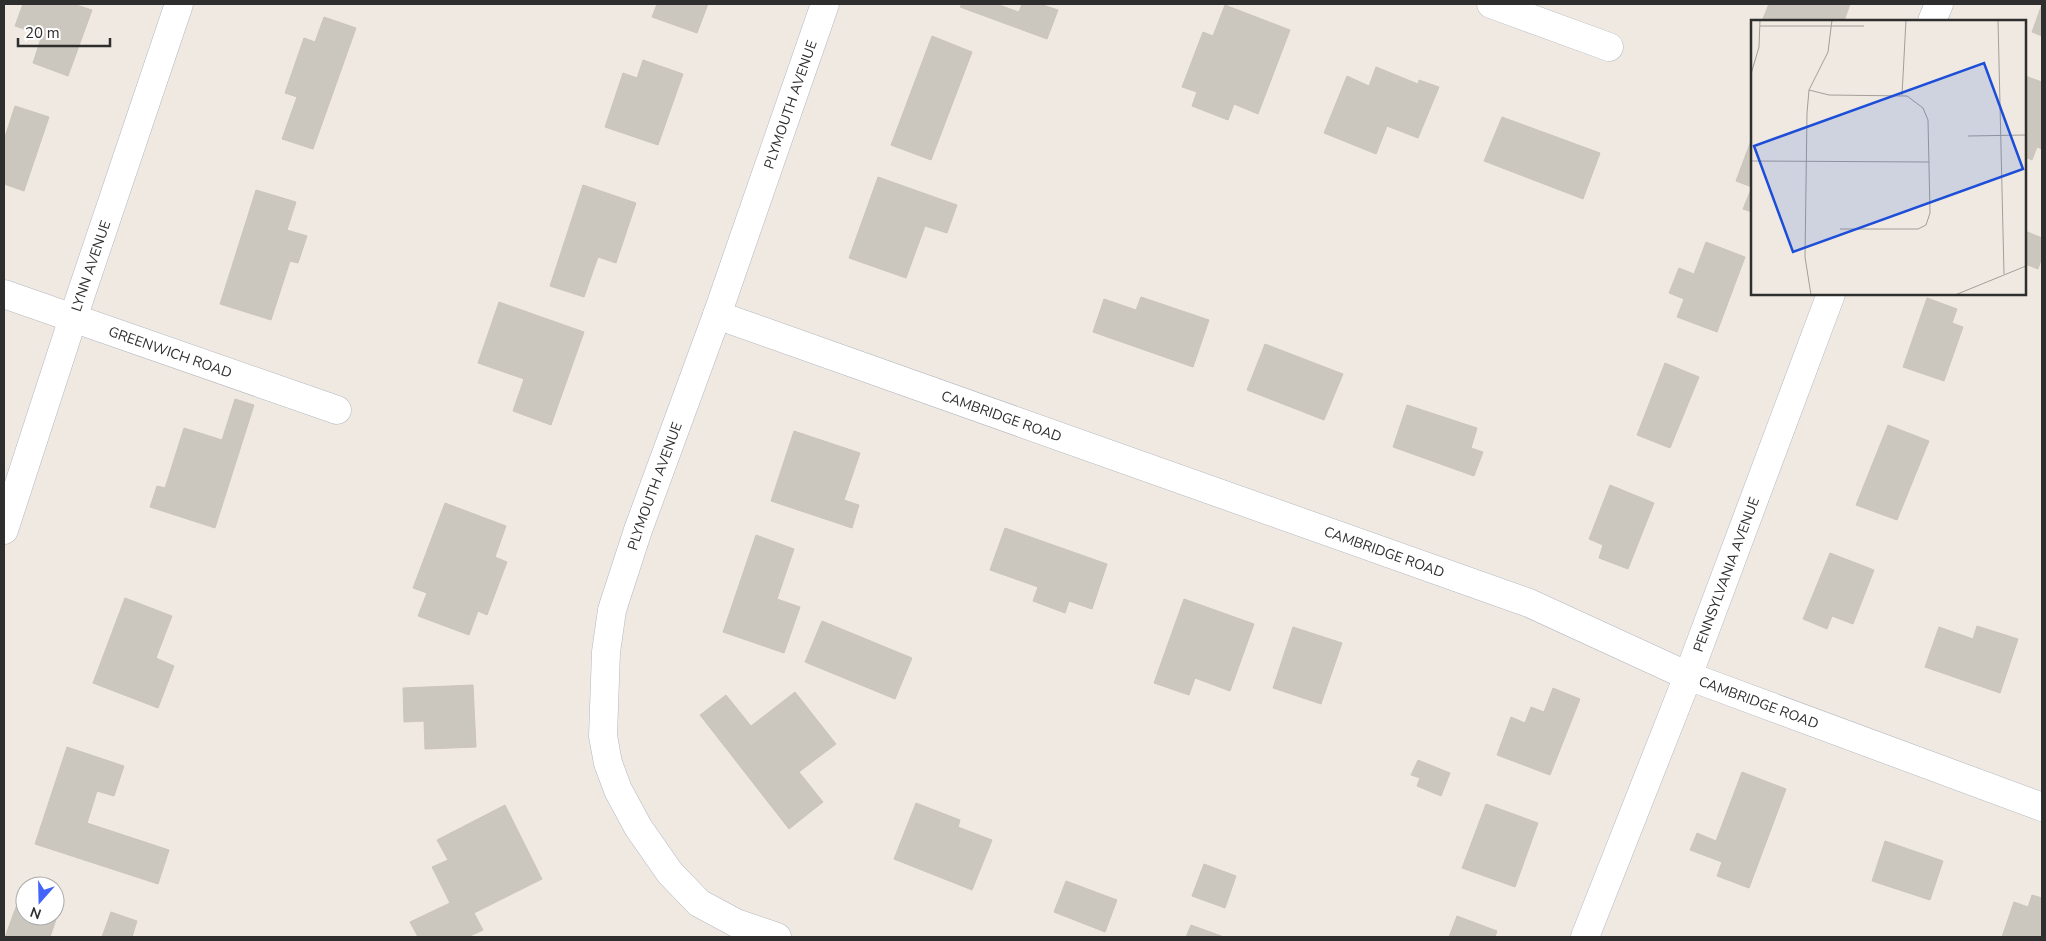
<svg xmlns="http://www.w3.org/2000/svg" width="2046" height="941" font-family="'Nunito Sans',sans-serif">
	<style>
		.building { fill: #cbc7bf; stroke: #cbc5ba }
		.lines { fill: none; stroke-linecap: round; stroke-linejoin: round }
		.minor-casing { stroke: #b4b7c1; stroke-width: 29 }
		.minor { stroke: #fff; stroke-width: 28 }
		.labels { text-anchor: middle; stroke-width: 4; stroke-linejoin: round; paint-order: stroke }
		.street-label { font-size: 14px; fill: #2e2e2e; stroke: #fff }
		.inset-road { fill: none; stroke: #a29e99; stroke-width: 1 }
		.view { fill: #1d4ed8; fill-opacity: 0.15; stroke: #1d4ed8; stroke-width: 2.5 }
		.inset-edge { fill: none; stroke: #2e2e2e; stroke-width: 2.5 }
	</style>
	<rect width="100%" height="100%" fill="#efe9e1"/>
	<!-- building -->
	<path class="building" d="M 23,4 L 73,4 L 92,10 L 68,76 L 33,63 L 42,35 L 15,26 Z
		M 657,4 L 708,4 L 697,33 L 652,17 Z
		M 962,4 L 996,4 L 1019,12 L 1022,4 L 1040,4 L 1058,10 L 1047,39 L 960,7 Z
		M 1769,4 L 1850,4 L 1844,21 L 1762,21 Z
		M 2042,4 L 2042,36 L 2032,32 Z
		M 1225,5 L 1290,30 L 1258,114 L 1234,104 L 1228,120 L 1192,106 L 1197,92 L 1182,87 L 1203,32 L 1213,36 Z
		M 324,17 L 356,28 L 313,149 L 282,139 L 297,97 L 285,93 L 304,38 L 315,42 Z
		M 932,36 L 972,52 L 931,160 L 891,145 Z
		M 643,60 L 683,74 L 658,145 L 605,127 L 623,73 L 637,78 Z
		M 1376,67 L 1418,84 L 1419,80 L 1439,87 L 1418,138 L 1387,126 L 1376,154 L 1324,133 L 1347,76 L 1369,86 Z
		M 2025,76 L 2042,82 L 2042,149 L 2037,147 L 2032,160 L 2025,157 Z
		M 15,106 L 49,117 L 24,191 L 4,184 L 4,140 Z
		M 1502,117 L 1600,153 L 1583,199 L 1484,161 Z
		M 1752,138 L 1752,212 L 1743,209 L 1752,187 L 1736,181 Z
		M 878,177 L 957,205 L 947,233 L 925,226 L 906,278 L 849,258 Z
		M 583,185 L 636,203 L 616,263 L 598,257 L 584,297 L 550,286 Z
		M 256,190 L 296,202 L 287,230 L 307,236 L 298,263 L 290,261 L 271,320 L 220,304 Z
		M 2025,231 L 2042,238 L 2042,257 L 2038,269 L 2025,264 Z
		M 1706,242 L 1745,257 L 1717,332 L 1677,317 L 1684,299 L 1669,293 L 1679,268 L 1694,274 Z
		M 1141,297 L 1209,320 L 1193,367 L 1093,332 L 1104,299 L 1136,310 Z
		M 1927,298 L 1957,309 L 1952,323 L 1963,327 L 1944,381 L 1903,367 Z
		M 499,302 L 584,332 L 551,425 L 513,411 L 524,379 L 478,363 Z
		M 1265,344 L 1343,374 L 1324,420 L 1247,390 Z
		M 1665,363 L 1699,377 L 1670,448 L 1637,435 Z
		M 235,399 L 254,405 L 215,528 L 150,507 L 157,486 L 165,488 L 184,428 L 222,440 Z
		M 1407,405 L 1477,428 L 1471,448 L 1483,452 L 1474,476 L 1393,447 Z
		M 1888,425 L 1929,441 L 1897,520 L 1856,505 Z
		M 794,431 L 860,453 L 844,500 L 859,505 L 852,528 L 771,501 Z
		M 1610,485 L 1654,503 L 1628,569 L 1599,558 L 1603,545 L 1589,539 Z
		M 445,503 L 506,526 L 495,557 L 507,562 L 487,615 L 478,611 L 469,635 L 418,616 L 427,593 L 413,588 Z
		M 1005,528 L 1107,564 L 1092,609 L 1069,601 L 1065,613 L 1033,601 L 1038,587 L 990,570 Z
		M 756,535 L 794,549 L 777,599 L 800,607 L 784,653 L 723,632 Z
		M 1830,553 L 1874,570 L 1853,624 L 1832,616 L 1827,629 L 1803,619 Z
		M 125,598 L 172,616 L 156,658 L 174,666 L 158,708 L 93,683 Z
		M 1184,599 L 1254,624 L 1230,691 L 1195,678 L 1189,695 L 1154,683 Z
		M 822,621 L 912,658 L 895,699 L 805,662 Z
		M 1977,626 L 2018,639 L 2000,693 L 1925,667 L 1939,627 L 1973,639 Z
		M 1293,627 L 1342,643 L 1321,704 L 1273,688 Z
		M 473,685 L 476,747 L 425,749 L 424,721 L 404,722 L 403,688 Z
		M 1553,688 L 1580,699 L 1550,775 L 1497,755 L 1511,717 L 1525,723 L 1531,707 L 1544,712 Z
		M 795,692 L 836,744 L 799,772 L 823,802 L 789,829 L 700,715 L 726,695 L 751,726 Z
		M 67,747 L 124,766 L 114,796 L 97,791 L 87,823 L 169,850 L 158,884 L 35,844 Z
		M 1418,760 L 1450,773 L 1441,796 L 1417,786 L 1420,778 L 1411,775 Z
		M 1742,772 L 1786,789 L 1749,888 L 1717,876 L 1722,862 L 1690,850 L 1697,833 L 1716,841 Z
		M 916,803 L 960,820 L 958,827 L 992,840 L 972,890 L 894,859 Z
		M 1486,804 L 1538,823 L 1515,887 L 1462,868 Z
		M 505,805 L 542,879 L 474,913 L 483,930 L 468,937 L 418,937 L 410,922 L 450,903 L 432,867 L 448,860 L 437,840 Z
		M 1885,841 L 1943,861 L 1930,900 L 1872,881 Z
		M 1204,864 L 1236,876 L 1225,908 L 1192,896 Z
		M 1066,881 L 1117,900 L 1105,932 L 1054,912 Z
		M 22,891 L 25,892 L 25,916 L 55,916 L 55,903 L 61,905 L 50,937 L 5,937 Z
		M 2032,895 L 2042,898 L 2042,937 L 2002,937 L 2014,902 L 2028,907 Z
		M 111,912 L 137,921 L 132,937 L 102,937 Z
		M 1457,916 L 1497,931 L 1495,937 L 1449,937 Z
		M 1191,925 L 1224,937 L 1186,937 Z"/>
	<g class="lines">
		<!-- minor casing -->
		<g class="minor-casing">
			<g id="minor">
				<path d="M 1491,4 L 1609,47"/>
				<path d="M 1932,21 L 1939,4"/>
				<path id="s1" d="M 4,294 L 337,410"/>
				<path id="s2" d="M 717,315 L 1529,603 L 1688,676 L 2042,807"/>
				<path id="s3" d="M 4,530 L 73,318 L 179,4"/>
				<path id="s4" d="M 777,937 L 736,923 L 699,903 L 670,873 L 638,827 L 618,790 L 608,763 L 603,736 L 606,652 L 612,610 L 638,530 L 717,315 L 825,4"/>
				<path id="s5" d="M 1585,937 L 1688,676 L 1831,294"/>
			</g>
		</g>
		<!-- minor -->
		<use href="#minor" class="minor"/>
	</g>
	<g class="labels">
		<!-- street labels -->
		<g class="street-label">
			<text dy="5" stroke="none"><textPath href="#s4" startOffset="944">PLYMOUTH AVENUE</textPath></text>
			<text dy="5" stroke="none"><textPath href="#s3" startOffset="278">LYNN AVENUE</textPath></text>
			<text dy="5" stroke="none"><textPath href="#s1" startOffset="176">GREENWICH ROAD</textPath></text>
			<text dy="5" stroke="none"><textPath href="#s2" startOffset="302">CAMBRIDGE ROAD</textPath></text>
			<text dy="5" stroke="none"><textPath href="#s4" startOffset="539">PLYMOUTH AVENUE</textPath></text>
			<text dy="5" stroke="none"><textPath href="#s2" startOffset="708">CAMBRIDGE ROAD</textPath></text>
			<text dy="5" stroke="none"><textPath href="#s5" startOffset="389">PENNSYLVANIA AVENUE</textPath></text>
			<text dy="5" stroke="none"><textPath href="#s2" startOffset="1112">CAMBRIDGE ROAD</textPath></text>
		</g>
	</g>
	<!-- overview -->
	<g transform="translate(1751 20)">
		<rect width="275" height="275" fill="#efe9e1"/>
		<path class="inset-road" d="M 247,0 L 253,254M 9,6 L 113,6M 0,54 L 8,27 L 9,0M 58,70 L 78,75 L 156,76 L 172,88 L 177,100 L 179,193 L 175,205 L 167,209 L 89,209M 151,75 L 155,0M 217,116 L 275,115M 0,141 L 178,142M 60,275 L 54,237 L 56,93 L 58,70 L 77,32 L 81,0M 204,275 L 275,246"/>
		<path class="view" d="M 233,43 L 272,149 L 42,232 L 3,126 Z"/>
		<rect width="275" height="275" class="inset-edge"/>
	</g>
	<!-- border -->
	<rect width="2046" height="941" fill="none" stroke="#2e2e2e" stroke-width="10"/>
	<!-- north arrow -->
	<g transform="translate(40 901) rotate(200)"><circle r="24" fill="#ffffff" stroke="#ababab"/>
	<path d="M0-4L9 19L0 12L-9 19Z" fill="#4264fb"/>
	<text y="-8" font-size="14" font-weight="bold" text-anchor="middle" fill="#2e2e2e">N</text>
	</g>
	<!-- scale -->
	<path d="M18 38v8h92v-8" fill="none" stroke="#2e2e2e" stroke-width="2.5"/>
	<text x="25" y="38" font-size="15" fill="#2e2e2e" stroke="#ffffff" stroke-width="4" paint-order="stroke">20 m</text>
</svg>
